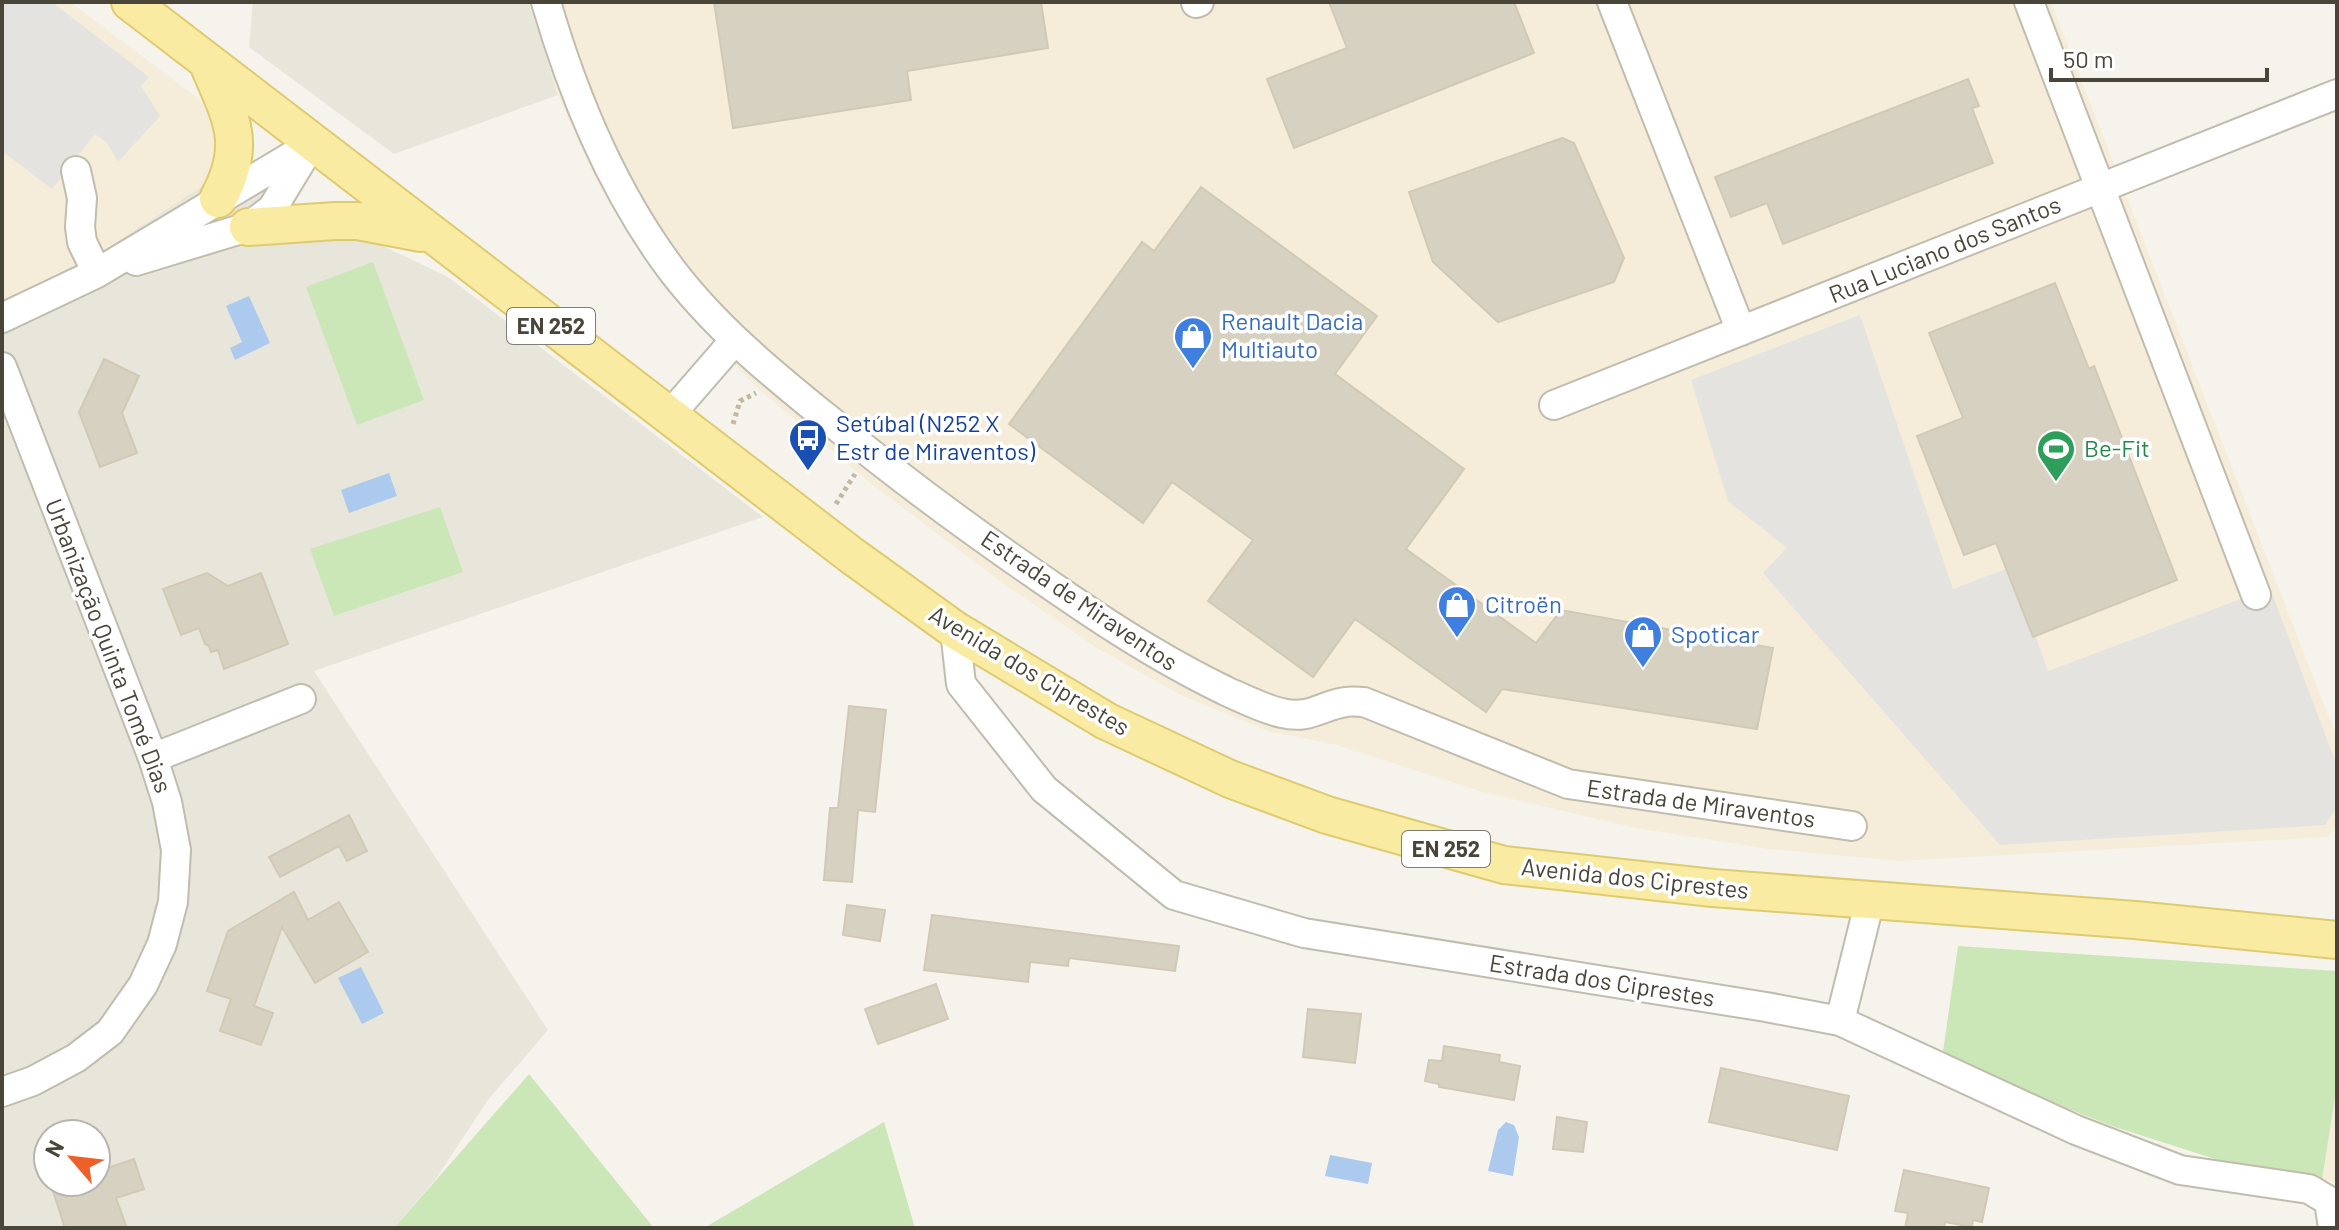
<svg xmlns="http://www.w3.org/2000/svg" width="2339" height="1230" font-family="Barlow,sans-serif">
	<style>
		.residential { fill: #e8e6da; fill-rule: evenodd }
		.commercial { fill: #f5edd9 }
		.green { fill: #cbe6b7 }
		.parking { fill: #e4e3df }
		.water { fill: #accaed }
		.building { fill: #d6d1c1; stroke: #d1c9b5; stroke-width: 2 }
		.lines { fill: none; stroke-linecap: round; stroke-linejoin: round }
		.minor-casing { stroke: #c0bcae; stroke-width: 32 }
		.major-casing { stroke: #decb70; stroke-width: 40 }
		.path { stroke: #c1baa0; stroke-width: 5; stroke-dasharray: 4 4; stroke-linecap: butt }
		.minor { stroke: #fff; stroke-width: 28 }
		.major { stroke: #f9eba1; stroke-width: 36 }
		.labels { text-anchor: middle; stroke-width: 7; stroke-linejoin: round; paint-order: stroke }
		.shield { fill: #fff; stroke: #807d74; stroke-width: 2 }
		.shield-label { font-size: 22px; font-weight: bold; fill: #494539 }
		.street-label { font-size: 24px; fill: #494539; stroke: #fff }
		.shop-label { font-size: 24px; fill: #366cbe; stroke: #fff; text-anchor: start }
		.transit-label { font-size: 24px; fill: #164399; stroke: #fff; text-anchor: start }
		.leisure-label { font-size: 24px; fill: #27864d; stroke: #fff; text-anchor: start }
	</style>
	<rect width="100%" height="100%" fill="#f5f3ec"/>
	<!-- residential -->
	<path class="residential" d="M 253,2 L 529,2 L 558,95 L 394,154 L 249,47 Z
		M 214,165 L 448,277 L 763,517 L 314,671 L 548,1030 L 488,1100 L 435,1180 L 394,1228 L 2,1228 L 2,302 L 109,247 ZM 48,1134 L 96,1134 L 96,1182 L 48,1182 Z"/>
	<!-- commercial -->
	<path class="commercial" d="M 2,2 L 70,2 L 199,99 L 214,122 L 218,143 L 214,165 L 204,185 L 109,247 L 2,302 Z
		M 529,2 L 2051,2 L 2337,738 L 2337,828 L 2327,837 L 1900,861 L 1769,849 L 1636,828 L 1482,792 L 1337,745 L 1268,731 L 1181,695 L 1097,648 L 1005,585 L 869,482 L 753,384 L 661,284 L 596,180 L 558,95 Z
		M 2337,1084 L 2337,1182 L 2322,1180 Z"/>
	<!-- green -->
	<path class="green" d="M 373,262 L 424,400 L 357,425 L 306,287 Z
		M 440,507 L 463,572 L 334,616 L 310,549 Z
		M 1958,946 L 2337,971 L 2337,1084 L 2322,1180 L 2237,1166 L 2112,1126 L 1942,1059 Z
		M 529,1074 L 654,1228 L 394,1228 Z
		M 884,1122 L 915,1228 L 704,1228 Z"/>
	<!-- parking -->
	<path class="parking" d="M 2,2 L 52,2 L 149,77 L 141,86 L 160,116 L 118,162 L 107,143 L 95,134 L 52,189 L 2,151 Z
		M 1860,315 L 1953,589 L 2011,567 L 2048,671 L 2270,588 L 2337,766 L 2337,807 L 2325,825 L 2000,845 L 1763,573 L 1787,548 L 1728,501 L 1691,380 Z"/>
	<!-- water -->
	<path class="water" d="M 249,296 L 270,343 L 235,360 L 230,348 L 242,342 L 226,306 Z
		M 389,473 L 397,496 L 349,513 L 341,490 Z
		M 361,967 L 384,1013 L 362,1024 L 338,978 Z
		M 1506,1122 L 1514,1125 L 1519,1137 L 1513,1176 L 1488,1171 L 1498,1130 Z
		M 1330,1155 L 1372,1163 L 1368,1184 L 1325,1176 Z"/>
	<!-- building -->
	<path class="building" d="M 714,2 L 1041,2 L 1048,48 L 907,71 L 911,100 L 733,128 Z
		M 1329,2 L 1514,2 L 1534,53 L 1294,148 L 1267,79 L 1347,48 Z
		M 1968,79 L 1979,106 L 1972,108 L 1993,163 L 1783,244 L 1767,203 L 1731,217 L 1715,177 Z
		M 1562,138 L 1574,143 L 1624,258 L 1614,282 L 1498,322 L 1433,262 L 1409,192 Z
		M 1201,187 L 1377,316 L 1335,374 L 1464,469 L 1406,549 L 1536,643 L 1561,610 L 1773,648 L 1757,729 L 1502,689 L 1486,712 L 1355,619 L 1313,677 L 1208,601 L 1253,540 L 1172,482 L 1143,523 L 1009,424 L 1142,242 L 1154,251 Z
		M 2055,283 L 2089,369 L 2094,366 L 2177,580 L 2033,637 L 1996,543 L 1964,555 L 1917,436 L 1963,418 L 1929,333 Z
		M 104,359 L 139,376 L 122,413 L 137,453 L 100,467 L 79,412 Z
		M 207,573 L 228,586 L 261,573 L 288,644 L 224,669 L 218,650 L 211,652 L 209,646 L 205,644 L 199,628 L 181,635 L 163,589 Z
		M 849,706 L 886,710 L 875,812 L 858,810 L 852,882 L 824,880 L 830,808 L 838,808 Z
		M 349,815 L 367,851 L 347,861 L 339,846 L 280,877 L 269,857 Z
		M 294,892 L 308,920 L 339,902 L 368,952 L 315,983 L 282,927 L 254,1006 L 273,1013 L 261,1045 L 220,1031 L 231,999 L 207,991 L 228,931 Z
		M 847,905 L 885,910 L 880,941 L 843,935 Z
		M 932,915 L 1179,946 L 1175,971 L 1069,958 L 1068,966 L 1030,962 L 1028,982 L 924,970 Z
		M 936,984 L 948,1019 L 878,1044 L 865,1009 Z
		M 1308,1009 L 1361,1014 L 1355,1063 L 1303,1057 Z
		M 1444,1046 L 1500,1055 L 1499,1062 L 1520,1066 L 1514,1100 L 1439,1087 L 1439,1084 L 1425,1081 L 1429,1060 L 1442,1061 Z
		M 1721,1068 L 1849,1096 L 1837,1150 L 1709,1122 Z
		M 1557,1117 L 1587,1122 L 1583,1152 L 1553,1149 Z
		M 134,1159 L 144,1189 L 116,1198 L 127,1228 L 65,1228 L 50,1182 L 96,1182 L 96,1172 Z
		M 1904,1170 L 1989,1188 L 1982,1222 L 1973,1220 L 1972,1227 L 1945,1222 L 1944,1228 L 1905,1228 L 1908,1213 L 1895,1211 Z"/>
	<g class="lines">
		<!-- minor casing -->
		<g class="minor-casing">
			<path id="minor" d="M 546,2 C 573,95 613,191 671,269 C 715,327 772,374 828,419 C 904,482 984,540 1065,595 C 1117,631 1170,664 1226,691 C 1244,699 1263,709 1282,713 C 1310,720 1322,705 1346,702 C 1352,701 1359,702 1364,702 L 1568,784 L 1852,826
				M 1612,2 L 1741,331
				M 2029,2 L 2256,595
				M 1196,3 L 1199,2
				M 76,171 L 82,198 L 80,227 L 82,242 L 97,273
				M 136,261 L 248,227 L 272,209 L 309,148
				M 2,318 L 97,273 L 312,144
				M 2,367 L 153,758 L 167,802 L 176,850 L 173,902 L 162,944 L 143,985 L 110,1032 L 76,1058 L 33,1081 L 2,1092
				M 1554,405 L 2337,94
				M 669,416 L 735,340
				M 955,630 L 961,684 L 1044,789 L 1174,895 L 1304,933 L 1766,1007 L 1840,1021 L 2076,1130 L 2180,1170 L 2309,1189 L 2329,1201 L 2333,1228
				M 153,758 L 301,699
				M 1840,1021 L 1870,900"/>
		</g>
		<!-- major casing -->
		<g class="major-casing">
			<path id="major" d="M 130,2 L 851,555 L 955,630 L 1106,721 L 1230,779 L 1327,815 L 1504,865 L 1713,888 L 2135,920 L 2337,940
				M 209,66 C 231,118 248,144 218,199
				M 248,227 L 335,221 L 358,221 L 421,233"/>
		</g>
		<!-- path -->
		<path class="path" d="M 733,424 L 740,401 L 756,393
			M 836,504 L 855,474"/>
		<!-- minor -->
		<use href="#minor" class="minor"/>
		<!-- major -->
		<use href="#major" class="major"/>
	</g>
	<!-- icons -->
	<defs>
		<g id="shop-pin" transform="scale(2)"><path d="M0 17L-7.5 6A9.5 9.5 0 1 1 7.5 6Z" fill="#3f7fe0" stroke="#fff"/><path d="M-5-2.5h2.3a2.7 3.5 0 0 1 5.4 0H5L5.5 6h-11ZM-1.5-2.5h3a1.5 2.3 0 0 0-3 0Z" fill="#fff"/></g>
		<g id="bus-pin" transform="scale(2)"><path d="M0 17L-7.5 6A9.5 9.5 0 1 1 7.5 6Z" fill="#1a4fb4" stroke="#fff"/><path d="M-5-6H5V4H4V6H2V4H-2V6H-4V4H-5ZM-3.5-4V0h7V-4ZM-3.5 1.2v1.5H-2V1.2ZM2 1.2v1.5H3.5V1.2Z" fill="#fff"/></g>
		<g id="stadium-pin" transform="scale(2)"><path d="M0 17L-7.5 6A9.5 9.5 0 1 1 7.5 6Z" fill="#2e9e5b" stroke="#fff"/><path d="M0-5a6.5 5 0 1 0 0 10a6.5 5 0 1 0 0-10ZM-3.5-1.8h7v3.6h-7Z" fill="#fff"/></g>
	</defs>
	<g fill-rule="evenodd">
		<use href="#shop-pin" x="1193" y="336"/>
		<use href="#bus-pin" x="808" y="438"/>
		<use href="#stadium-pin" x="2056" y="449"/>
		<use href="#shop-pin" x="1457" y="605"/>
		<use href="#shop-pin" x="1643" y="635"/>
	</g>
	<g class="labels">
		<!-- shield labels -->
		<g class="shield">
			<rect x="507" y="308" width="88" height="36" rx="6"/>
			<rect x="1402" y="831" width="88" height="36" rx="6"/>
		</g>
		<g class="shield-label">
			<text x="551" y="334">EN 252</text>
			<text x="1446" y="857">EN 252</text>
		</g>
		<!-- street labels -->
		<g class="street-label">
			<text transform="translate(1945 250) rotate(-22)" y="8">Rua Luciano dos Santos</text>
			<text transform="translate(1079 601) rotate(34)" y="8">Estrada de Miraventos</text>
			<text transform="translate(108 646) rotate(69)" y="8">Urbanização Quinta Tomé Dias</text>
			<text transform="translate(1029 671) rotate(31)" y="8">Avenida dos Ciprestes</text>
			<text transform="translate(1701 804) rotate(8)" y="8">Estrada de Miraventos</text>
			<text transform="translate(1635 879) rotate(6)" y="8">Avenida dos Ciprestes</text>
			<text transform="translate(1602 981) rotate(9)" y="8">Estrada dos Ciprestes</text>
		</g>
		<!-- shop labels -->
		<g class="shop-label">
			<text x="1221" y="330">Renault Dacia<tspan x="1221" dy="28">Multiauto</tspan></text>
			<text x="1485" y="613">Citroën</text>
			<text x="1671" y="643">Spoticar</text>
		</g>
		<!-- transit labels -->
		<g class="transit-label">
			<text x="836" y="432">Setúbal (N252 X<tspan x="836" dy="28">Estr de Miraventos)</tspan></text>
		</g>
		<!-- leisure labels -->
		<g class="leisure-label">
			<text x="2084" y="457">Be-Fit</text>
		</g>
	</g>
	<!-- border -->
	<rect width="2339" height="1230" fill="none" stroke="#494539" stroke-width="8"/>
	<!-- north arrow -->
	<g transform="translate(72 1158) rotate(298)"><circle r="38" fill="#ffffff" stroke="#b6b5b0" stroke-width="2"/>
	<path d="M0-6L14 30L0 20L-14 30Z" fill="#ee6029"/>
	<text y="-12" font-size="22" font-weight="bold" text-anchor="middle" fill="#494539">N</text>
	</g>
	<!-- scale -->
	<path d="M2051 68v12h216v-12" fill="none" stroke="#494539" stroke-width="4"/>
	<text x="2063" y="68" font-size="24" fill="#494539" stroke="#ffffff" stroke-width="6" paint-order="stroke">50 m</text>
</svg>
